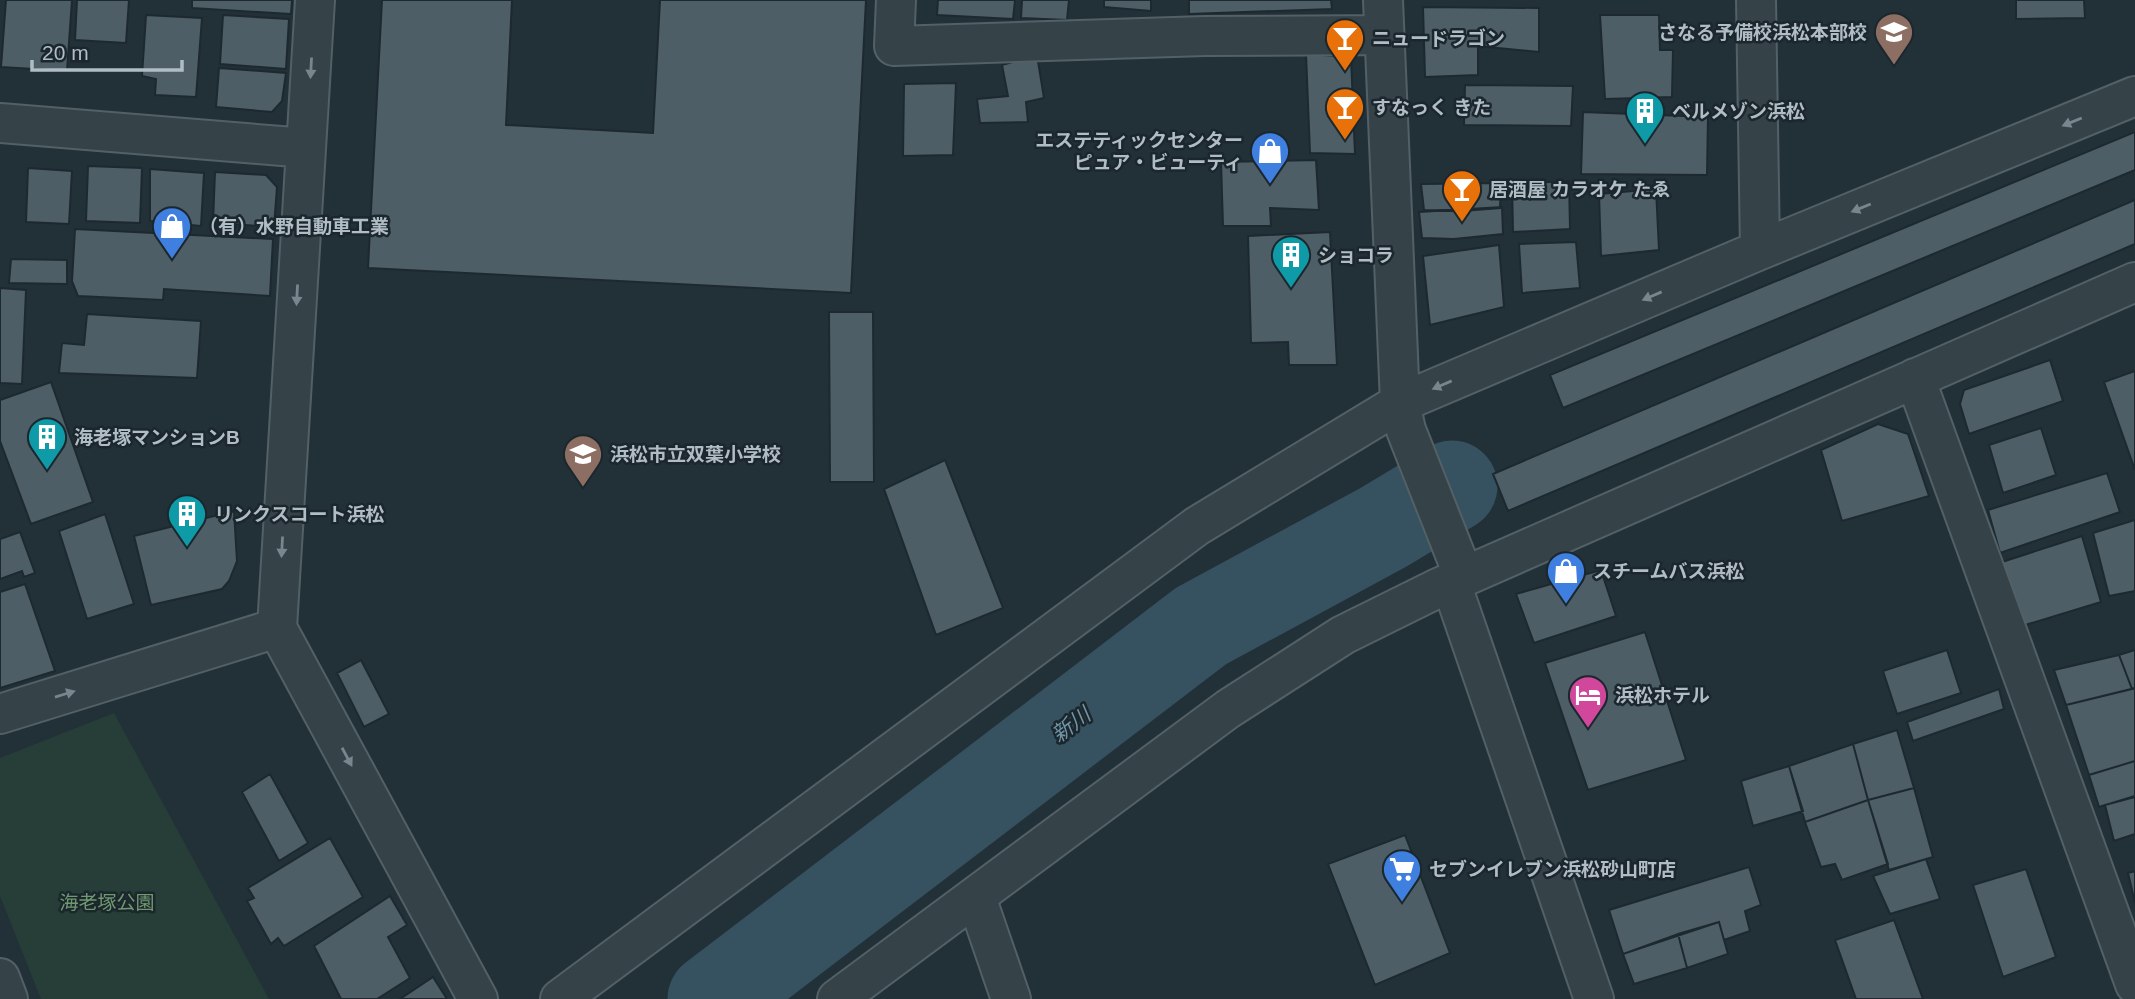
<svg xmlns="http://www.w3.org/2000/svg" width="2135" height="999" font-family="Helvetica,'Noto Sans JP',sans-serif">
	<style>
		.green { fill: #273d38 }
		.lines { fill: none; stroke-linecap: round; stroke-linejoin: round }
		.river { stroke: #36515f; stroke-width: 91 }
		.building { fill: #4d5e67; stroke: #1d292f; stroke-width: 2 }
		.minor-casing { stroke: #536066; stroke-width: 42 }
		.minor { stroke: #354248; stroke-width: 38 }
		.oneway { fill: #79868d }
		.labels { text-anchor: middle; stroke-width: 5; stroke-linejoin: round; paint-order: stroke }
		.poi-label { font-size: 19px; font-weight: bold; fill: #b0bdc5; stroke: #1b272d; text-anchor: start }
		.park-label { font-size: 19px; fill: #709970; stroke: #1b272d }
		.water-label { font-size: 21px; font-style: italic; fill: #7196a8; stroke: #1b272d }
	</style>
	<rect width="100%" height="100%" fill="#223138"/>
	<!-- green -->
	<path class="green" d="M 114,713 L 269,999 L 41,999 L 0,896 L 0,758 Z"/>
	<g class="lines">
		<!-- river -->
		<path class="river" d="M 713,999 L 1201,626 L 1384,527 L 1452,486"/>
	</g>
	<!-- building -->
	<path class="building" d="M 6,0 L 72,0 L 67,71 L 1,67 Z
		M 77,0 L 129,0 L 126,43 L 75,40 Z
		M 192,0 L 292,0 L 291,14 L 192,8 Z
		M 382,0 L 512,0 L 506,125 L 653,133 L 660,0 L 866,0 L 851,293 L 368,268 Z
		M 938,0 L 1015,0 L 1013,19 L 937,15 Z
		M 1022,0 L 1069,0 L 1067,20 L 1021,18 Z
		M 1104,0 L 1151,0 L 1151,11 L 1104,7 Z
		M 1189,0 L 1331,0 L 1332,9 L 1189,14 Z
		M 2016,0 L 2084,0 L 2085,18 L 2016,19 Z
		M 1423,7 L 1539,8 L 1539,52 L 1478,46 L 1478,75 L 1425,77 Z
		M 146,15 L 202,18 L 196,97 L 155,95 L 156,79 L 142,76 Z
		M 223,15 L 289,19 L 286,69 L 220,64 Z
		M 1600,15 L 1659,15 L 1660,50 L 1673,50 L 1672,97 L 1605,99 Z
		M 1306,54 L 1351,57 L 1355,154 L 1310,153 Z
		M 1037,55 L 1044,98 L 1026,102 L 1028,122 L 980,123 L 977,99 L 1008,96 L 1002,65 Z
		M 219,68 L 286,73 L 282,101 L 272,112 L 216,107 Z
		M 956,83 L 953,155 L 903,156 L 904,84 Z
		M 1465,85 L 1573,86 L 1571,126 L 1464,125 Z
		M 1583,112 L 1708,117 L 1707,175 L 1581,174 Z
		M 2135,132 L 2135,170 L 1563,408 L 1550,375 Z
		M 1316,160 L 1319,210 L 1270,208 L 1271,226 L 1223,226 L 1221,162 Z
		M 88,166 L 142,168 L 140,223 L 86,221 Z
		M 28,168 L 72,171 L 69,224 L 26,222 Z
		M 150,169 L 204,173 L 201,226 L 150,221 Z
		M 215,172 L 266,175 L 277,187 L 274,227 L 213,223 Z
		M 1569,181 L 1570,229 L 1513,232 L 1512,184 Z
		M 1501,183 L 1500,208 L 1462,211 L 1424,210 L 1421,184 Z
		M 1656,189 L 1659,250 L 1601,256 L 1599,194 Z
		M 2135,200 L 2135,244 L 1508,511 L 1493,474 Z
		M 1502,207 L 1503,234 L 1454,239 L 1422,238 L 1419,212 Z
		M 75,229 L 273,239 L 270,296 L 164,289 L 163,300 L 78,296 L 72,281 Z
		M 1330,232 L 1337,365 L 1289,365 L 1288,342 L 1251,343 L 1248,236 Z
		M 1576,242 L 1580,288 L 1522,293 L 1519,244 Z
		M 1499,245 L 1504,307 L 1430,325 L 1423,256 Z
		M 11,259 L 67,260 L 67,284 L 9,283 Z
		M 0,288 L 26,290 L 22,384 L 0,383 Z
		M 829,312 L 873,312 L 874,482 L 830,482 Z
		M 87,314 L 201,321 L 197,378 L 59,373 L 62,343 L 84,345 Z
		M 2050,360 L 2063,401 L 1969,434 L 1960,404 L 1964,390 Z
		M 2135,371 L 2135,470 L 2104,382 Z
		M 51,382 L 93,502 L 31,524 L 0,441 L 0,400 Z
		M 1878,424 L 1908,434 L 1929,496 L 1842,521 L 1821,450 Z
		M 2041,428 L 2056,475 L 2003,493 L 1989,445 Z
		M 945,460 L 1003,608 L 936,635 L 884,489 Z
		M 2107,473 L 2120,512 L 2000,553 L 1988,510 Z
		M 234,511 L 237,561 L 229,581 L 222,589 L 151,605 L 134,536 Z
		M 105,514 L 134,604 L 87,619 L 59,531 Z
		M 2135,520 L 2135,591 L 2109,596 L 2093,533 Z
		M 20,532 L 35,573 L 24,577 L 22,571 L 0,579 L 0,539 Z
		M 2082,536 L 2101,602 L 2022,626 L 2002,562 Z
		M 1601,570 L 1616,616 L 1534,643 L 1516,594 Z
		M 25,584 L 55,671 L 0,688 L 0,592 Z
		M 1645,632 L 1686,760 L 1588,790 L 1545,663 Z
		M 1947,650 L 1961,693 L 1897,714 L 1883,671 Z
		M 2135,650 L 2135,688 L 2132,689 L 2119,655 Z
		M 2119,655 L 2132,689 L 2066,705 L 2054,670 Z
		M 361,660 L 389,714 L 364,727 L 337,673 Z
		M 2135,688 L 2135,761 L 2089,775 L 2066,705 Z
		M 1999,689 L 2004,709 L 1913,741 L 1907,722 Z
		M 1897,730 L 1914,788 L 1868,800 L 1853,744 Z
		M 1853,744 L 1868,800 L 1805,822 L 1789,766 Z
		M 2135,761 L 2135,796 L 2099,807 L 2089,775 Z
		M 1789,766 L 1803,811 L 1753,826 L 1741,781 Z
		M 270,774 L 308,843 L 279,861 L 242,792 Z
		M 1914,788 L 1933,857 L 1889,870 L 1868,800 Z
		M 2135,797 L 2135,834 L 2114,841 L 2105,805 Z
		M 1868,800 L 1888,864 L 1842,880 L 1835,864 L 1821,867 L 1805,822 Z
		M 1405,835 L 1450,953 L 1375,985 L 1328,864 Z
		M 330,838 L 363,897 L 284,946 L 278,938 L 271,944 L 247,901 L 254,898 L 248,888 Z
		M 1926,859 L 1940,899 L 1890,914 L 1873,876 Z
		M 1749,867 L 1761,905 L 1745,911 L 1750,931 L 1724,940 L 1719,922 L 1623,954 L 1609,910 Z
		M 2026,869 L 2056,957 L 2003,977 L 1973,885 Z
		M 2135,871 L 2135,903 L 2128,873 Z
		M 390,896 L 407,925 L 388,937 L 410,978 L 377,999 L 341,999 L 314,946 Z
		M 1894,920 L 1923,999 L 1856,999 L 1835,940 Z
		M 1719,922 L 1728,954 L 1687,968 L 1678,934 Z
		M 1678,934 L 1687,968 L 1634,984 L 1623,954 Z
		M 433,977 L 447,999 L 400,999 Z"/>
	<g class="lines">
		<!-- minor casing -->
		<g class="minor-casing">
			<path id="minor" d="M 315,0 L 277,628 L 478,999
				M 896,0 L 894,46 L 1205,36 L 1384,35
				M 1383,0 L 1400,403 L 1406,430 L 1464,577
				M 1756,0 L 1760,250
				M 0,123 L 306,148
				M 1915,378 L 2135,984
				M 1451,583 L 1594,999
				M 0,714 L 277,628
				M 976,897 L 1011,999
				M 0,978 L 8,999
				M 560,999 L 1197,526 L 1400,403 L 1760,250 L 2135,96
				M 837,999 L 1228,709 L 1343,635 L 1436,589 L 2135,282"/>
		</g>
		<!-- minor -->
		<use href="#minor" class="minor"/>
	</g>
	<!-- one-way arrows -->
	<defs><path id="oneway-solid" d="M-6-.8H1V-3.2L6.5 0L1 3.2V.8H-6Z" transform="scale(1.75)"/></defs>
	<g class="oneway">
		<use href="#oneway-solid" transform="translate(311 68) rotate(93)"/>
		<use href="#oneway-solid" transform="translate(2072 122) rotate(158)"/>
		<use href="#oneway-solid" transform="translate(1861 208) rotate(158)"/>
		<use href="#oneway-solid" transform="translate(297 295) rotate(93)"/>
		<use href="#oneway-solid" transform="translate(1652 296) rotate(157)"/>
		<use href="#oneway-solid" transform="translate(1442 385) rotate(157)"/>
		<use href="#oneway-solid" transform="translate(282 547) rotate(93)"/>
		<use href="#oneway-solid" transform="translate(65 694) rotate(-17)"/>
		<use href="#oneway-solid" transform="translate(347 757) rotate(62)"/>
	</g>
	<!-- icons -->
	<defs>
		<g id="university-pin" transform="scale(2.0125)"><path d="M0 17L-7.5 6A9.5 9.5 0 1 1 7.5 6Z" fill="#8d6e63" stroke="#1b272d"/><path d="M0-5L7-2L0 1L-7-2ZM-4 1L0 2.5L4 1V4Q0 6-4 4Z" fill="#fff"/></g>
		<g id="bar-pin" transform="scale(2.0125)"><path d="M0 17L-7.5 6A9.5 9.5 0 1 1 7.5 6Z" fill="#e8710a" stroke="#1b272d"/><path d="M-6-5H6L.8 .8V4.5H3.5V6h-7V4.5H-.8V.8Z" fill="#fff"/></g>
		<g id="building-pin" transform="scale(2.0125)"><path d="M0 17L-7.5 6A9.5 9.5 0 1 1 7.5 6Z" fill="#0f9aa8" stroke="#1b272d"/><path d="M-4-6H4V6H1V3H-1V6H-4ZM-2.5-4.3h1.7v1.8h-1.7ZM.8-4.3h1.7v1.8H.8ZM-2.5-1h1.7V.8h-1.7ZM.8-1h1.7V.8H.8Z" fill="#fff"/></g>
		<g id="shop-pin" transform="scale(2.0125)"><path d="M0 17L-7.5 6A9.5 9.5 0 1 1 7.5 6Z" fill="#3f7fe0" stroke="#1b272d"/><path d="M-5-2.5h2.3a2.7 3.5 0 0 1 5.4 0H5L5.5 6h-11ZM-1.5-2.5h3a1.5 2.3 0 0 0-3 0Z" fill="#fff"/></g>
		<g id="school-pin" transform="scale(2.0125)"><path d="M0 17L-7.5 6A9.5 9.5 0 1 1 7.5 6Z" fill="#8d6e63" stroke="#1b272d"/><path d="M0-5L7-2L0 1L-7-2ZM-4 1L0 2.5L4 1V4Q0 6-4 4Z" fill="#fff"/></g>
		<g id="hotel-pin" transform="scale(2.0125)"><path d="M0 17L-7.5 6A9.5 9.5 0 1 1 7.5 6Z" fill="#d1479c" stroke="#1b272d"/><path d="M-6-4.5h1.5V1H6V5H4.5V3h-9V5H-6ZM-4 0a1.8 1.8 0 1 1 3.6 0ZM.5 0V-2.5h3Q6-2.5 6 0Z" fill="#fff"/></g>
		<g id="supermarket-pin" transform="scale(2.0125)"><path d="M0 17L-7.5 6A9.5 9.5 0 1 1 7.5 6Z" fill="#3f7fe0" stroke="#1b272d"/><path d="M-6-5.5h2.5l.6 2H6L4.5 2H-2.5L-4.4-4H-6ZM-1.5 3.2a1.3 1.3 0 1 0 .1 0ZM3 3.2a1.3 1.3 0 1 0 .1 0Z" fill="#fff"/></g>
	</defs>
	<g fill-rule="evenodd">
		<use href="#university-pin" x="1894" y="32"/>
		<use href="#bar-pin" x="1345" y="38"/>
		<use href="#bar-pin" x="1345" y="107"/>
		<use href="#building-pin" x="1645" y="111"/>
		<use href="#shop-pin" x="1270" y="151"/>
		<use href="#bar-pin" x="1462" y="189"/>
		<use href="#shop-pin" x="172" y="226"/>
		<use href="#building-pin" x="1291" y="255"/>
		<use href="#building-pin" x="47" y="437"/>
		<use href="#school-pin" x="583" y="454"/>
		<use href="#building-pin" x="187" y="514"/>
		<use href="#shop-pin" x="1566" y="571"/>
		<use href="#hotel-pin" x="1588" y="695"/>
		<use href="#supermarket-pin" x="1402" y="869"/>
	</g>
	<g class="labels">
		<!-- poi labels -->
		<g class="poi-label">
			<text x="1867" y="39" text-anchor="end">さなる予備校浜松本部校</text>
			<text x="1372" y="45">ニュードラゴン</text>
			<text x="1372" y="114">すなっく きた</text>
			<text x="1672" y="118">ベルメゾン浜松</text>
			<text x="1243" y="147" text-anchor="end">エステティックセンター<tspan x="1243" dy="22">ピュア・ビューティ</tspan></text>
			<text x="1489" y="196">居酒屋 カラオケ たゑ</text>
			<text x="199" y="233">（有）水野自動車工業</text>
			<text x="1318" y="262">ショコラ</text>
			<text x="74" y="444">海老塚マンションB</text>
			<text x="610" y="461">浜松市立双葉小学校</text>
			<text x="214" y="521">リンクスコート浜松</text>
			<text x="1593" y="578">スチームバス浜松</text>
			<text x="1615" y="702">浜松ホテル</text>
			<text x="1429" y="876">セブンイレブン浜松砂山町店</text>
		</g>
		<!-- park labels -->
		<g class="park-label">
			<text x="107" y="909">海老塚公園</text>
		</g>
		<!-- water labels -->
		<g class="water-label">
			<text transform="translate(1071 725) rotate(-37)" y="7">新川</text>
		</g>
	</g>
	<!-- scale -->
	<path d="M32 60v10h150v-10" fill="none" stroke="#b0bdc5" stroke-width="3.5"/>
	<text x="42" y="60" font-size="21" fill="#b0bdc5" stroke="#1b272d" stroke-width="5" paint-order="stroke">20 m</text>
</svg>
